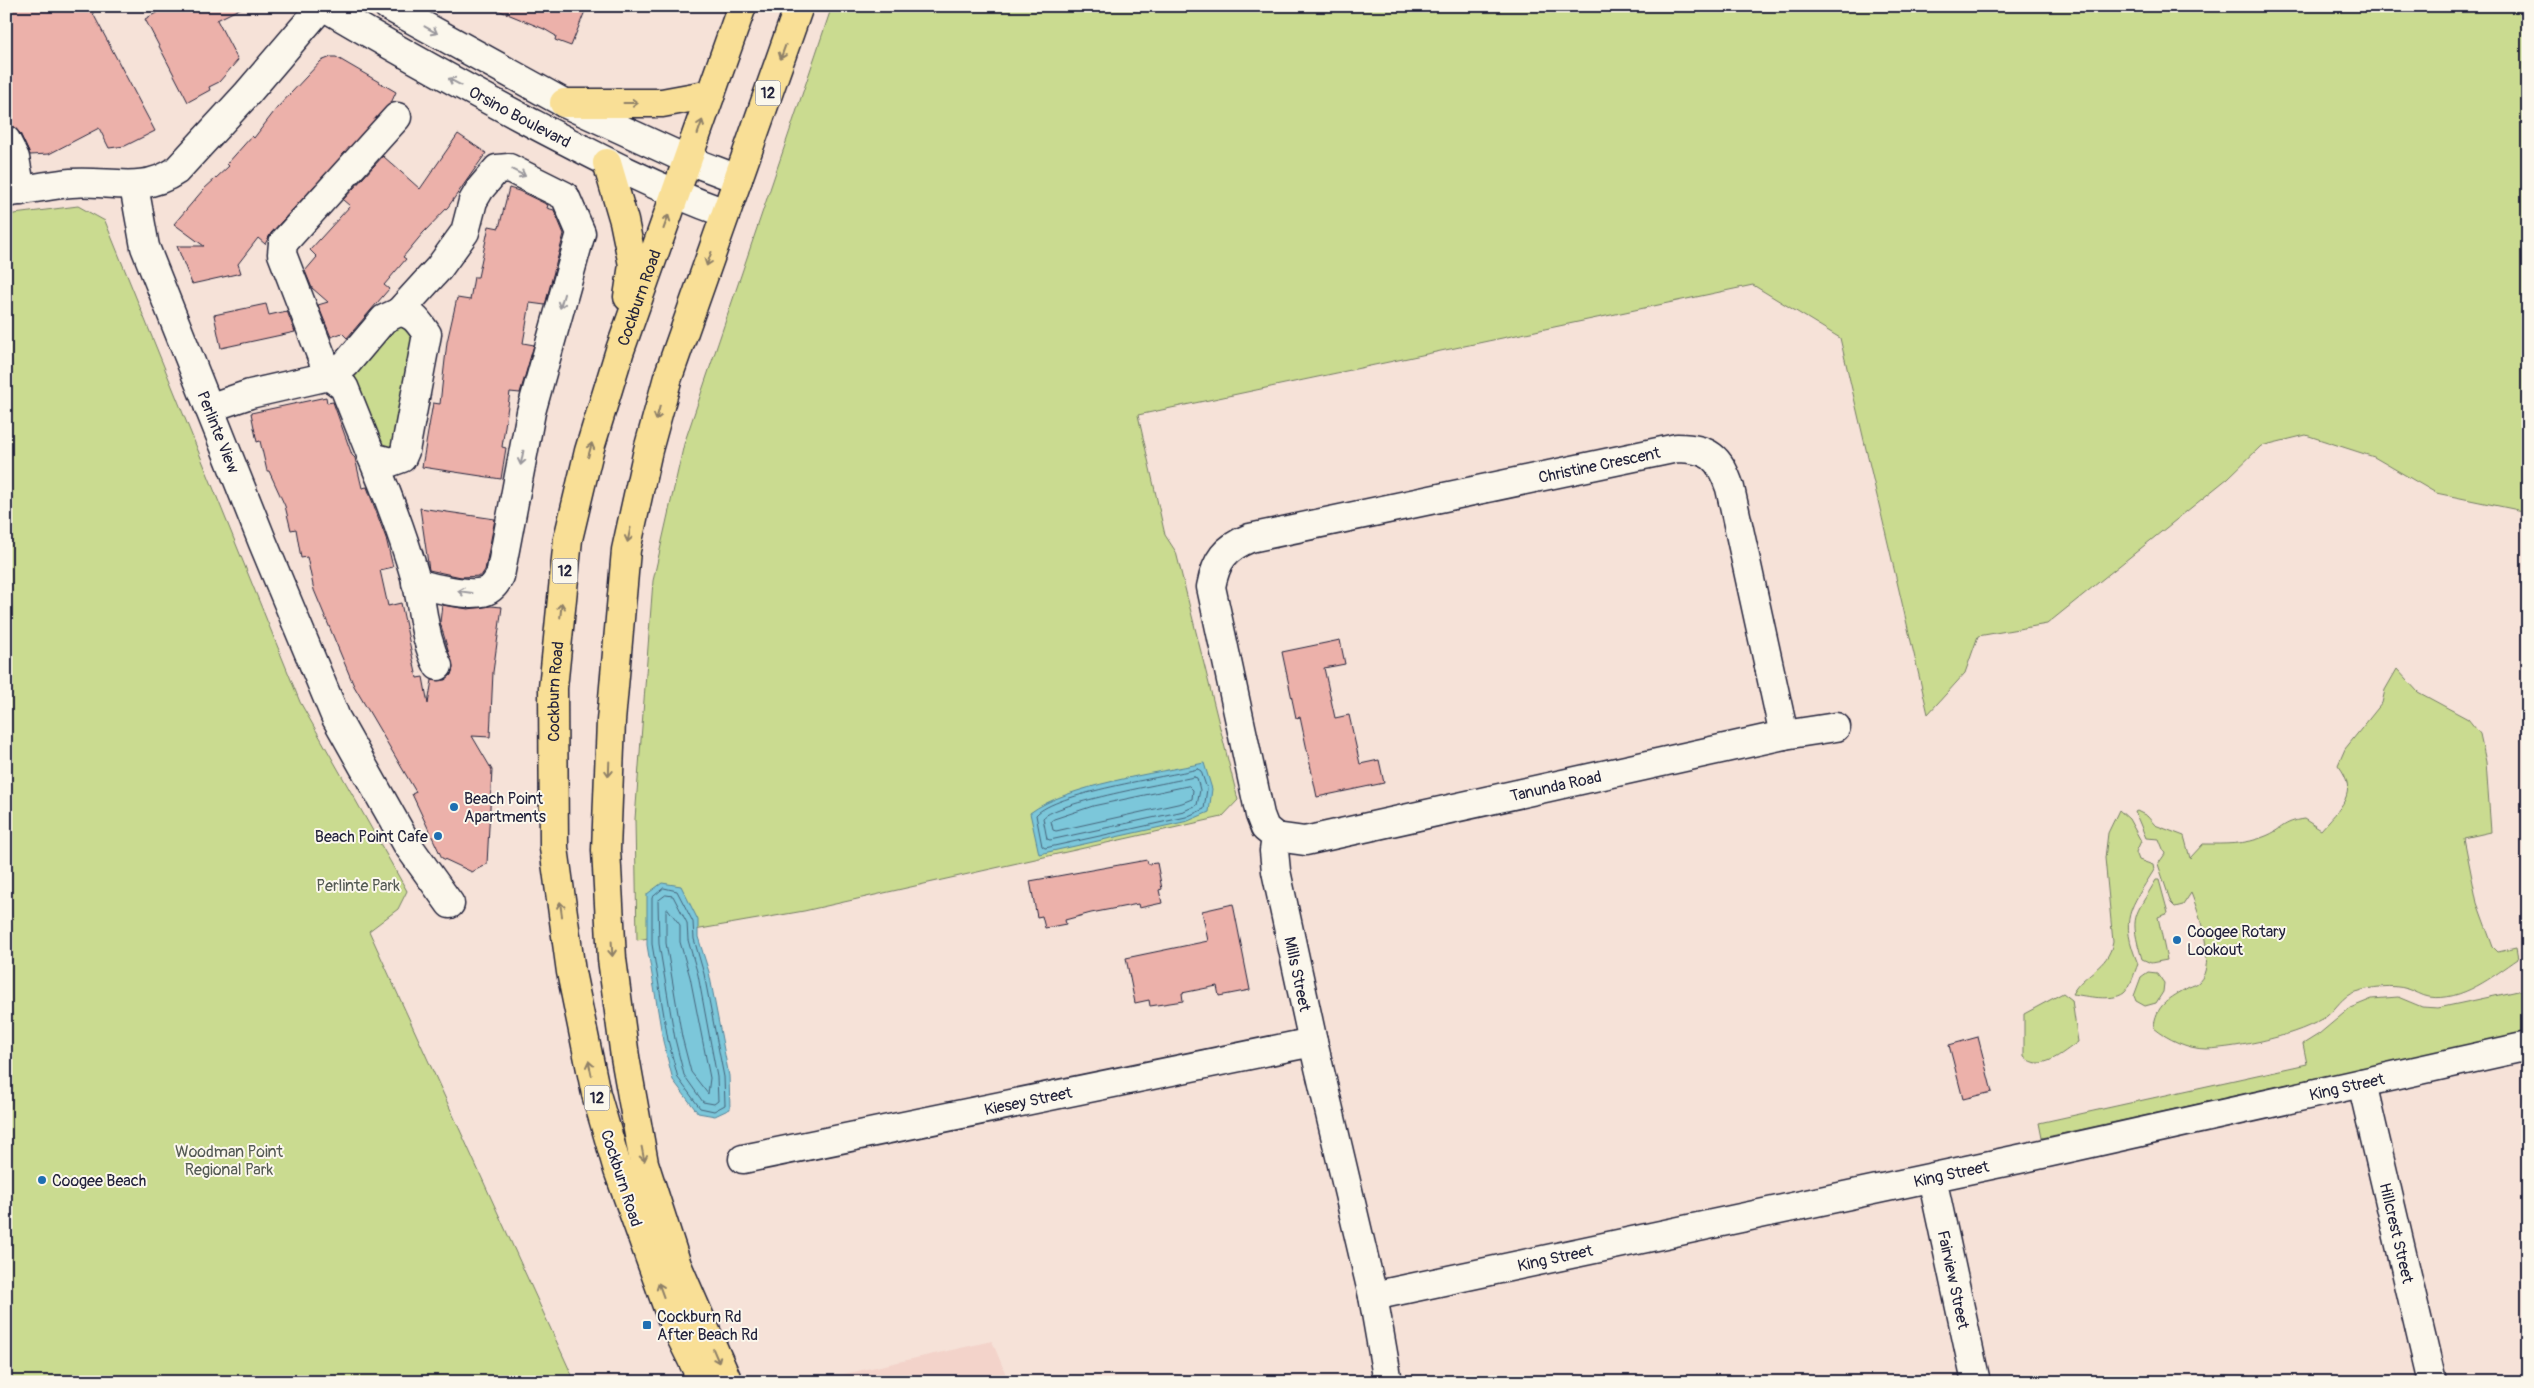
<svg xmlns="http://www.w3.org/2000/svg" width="2534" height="1388" font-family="Pangolin,sans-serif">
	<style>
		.built { fill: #f3d3ca }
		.green { fill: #cadb90; stroke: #767e66 }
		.water { fill: #7bc7da; stroke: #57859a }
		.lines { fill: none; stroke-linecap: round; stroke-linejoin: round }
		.shore { stroke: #46647b; stroke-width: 1 }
		.building { fill: #ecb1aa; stroke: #22223b }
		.minor-casing { stroke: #22223b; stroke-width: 31 }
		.tertiary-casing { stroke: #22223b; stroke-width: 31 }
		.secondary-casing { stroke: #22223b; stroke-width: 31 }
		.primary-casing { stroke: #22223b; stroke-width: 31 }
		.minor { stroke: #fbf7ec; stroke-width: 28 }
		.tertiary { stroke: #fbf7ec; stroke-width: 28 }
		.secondary { stroke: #fbf7ec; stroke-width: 28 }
		.primary { stroke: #f9df96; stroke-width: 28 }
		.oneway { stroke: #99979c }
		.oneway2 { stroke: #8e8068 }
		.poi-dot { fill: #1f6fb2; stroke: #fbf7ec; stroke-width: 2 }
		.labels { text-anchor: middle; stroke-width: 4; stroke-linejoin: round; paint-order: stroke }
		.shield { fill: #fbf7ec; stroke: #636270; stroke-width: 1 }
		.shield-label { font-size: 15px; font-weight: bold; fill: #22223b }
		.street-label { font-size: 16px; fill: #22223b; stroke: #fbf7ec }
		.poi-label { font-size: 16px; fill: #22223b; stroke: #fbf7ec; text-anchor: start }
		.park-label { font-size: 16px; fill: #545a54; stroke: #fbf7ec }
	</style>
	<rect width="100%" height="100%" fill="#f6e2d8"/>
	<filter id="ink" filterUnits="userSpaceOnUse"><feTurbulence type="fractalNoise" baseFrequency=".02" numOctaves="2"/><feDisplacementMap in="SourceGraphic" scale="10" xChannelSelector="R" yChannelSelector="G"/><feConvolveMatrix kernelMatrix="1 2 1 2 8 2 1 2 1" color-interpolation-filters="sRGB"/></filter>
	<g filter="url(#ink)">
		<!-- built -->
		<path class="built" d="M 992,1341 L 1009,1382 L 809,1382 Z"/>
		<!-- green -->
		<path class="green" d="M 832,6 L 2528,6 L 2528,512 L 2436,493 L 2374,457 L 2306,435 L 2261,446 L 2228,478 L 2047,624 L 1978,636 L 1965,673 L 1928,714 L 1840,338 L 1753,285 L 1138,415 L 1165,535 L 1176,552 L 1238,800 L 1222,817 L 804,911 L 637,940 L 635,819 L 653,581 L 684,444 Z
			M 78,206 L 105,221 L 300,702 L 407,891 L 398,909 L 369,931 L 575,1382 L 7,1382 L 6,215 Z
			M 392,322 L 418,330 L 408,358 L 395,431 L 401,446 L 381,453 L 351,388 L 351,370 Z
			M 2397,669 L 2418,692 L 2468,719 L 2480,734 L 2486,762 L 2491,832 L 2464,838 L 2477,903 L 2493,947 L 2498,952 L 2516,948 L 2518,959 C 2493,976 2462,1002 2429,997 C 2422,996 2415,991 2408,989 C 2392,984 2371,987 2355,992 C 2342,996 2337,1008 2327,1016 C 2301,1035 2238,1048 2206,1049 C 2188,1049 2167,1039 2154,1028 C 2155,1005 2170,998 2189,987 C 2192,986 2197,984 2199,982 C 2217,964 2199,913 2191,893 L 2183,905 L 2175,907 L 2171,903 L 2158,864 L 2165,854 L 2159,839 L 2146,838 L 2135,812 L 2137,811 L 2147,816 L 2155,825 L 2184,836 L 2190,858 L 2203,844 C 2225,844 2245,845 2266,836 C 2283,829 2282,822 2304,819 L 2321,830 C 2340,808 2360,793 2338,765 L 2345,749 L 2382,703 L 2385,690 Z
			M 2119,810 L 2129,819 L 2141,841 L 2136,852 L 2139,860 L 2153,865 L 2154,870 C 2130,909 2119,918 2138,964 C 2134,973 2131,987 2124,993 C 2112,1002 2086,996 2072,994 C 2084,972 2108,969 2113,942 L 2105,858 L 2108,833 Z
			M 2156,880 L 2159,880 L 2168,913 L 2158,917 L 2167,960 L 2151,963 L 2142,959 C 2129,915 2134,918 2156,880 Z
			M 2148,972 L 2157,973 L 2164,983 L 2163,992 L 2156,1003 L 2145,1006 L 2136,1001 L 2134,996 L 2141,977 Z
			M 2523,990 L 2528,1011 L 2528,1032 L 2042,1138 L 2039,1123 L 2307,1064 L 2303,1044 L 2319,1034 L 2350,1008 L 2372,999 L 2398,997 L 2422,1007 L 2438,1008 Z
			M 2063,993 L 2072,1000 L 2078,1042 C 2062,1053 2041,1073 2024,1057 L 2024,1014 Z"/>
		<!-- water -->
		<path class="water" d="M 1204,763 L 1212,789 L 1209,812 L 1188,821 L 1039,854 L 1030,813 C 1067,785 1156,773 1204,763 Z
			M 662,883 L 681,886 L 698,920 L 698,937 L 709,972 L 729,1076 L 730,1109 L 715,1116 L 698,1113 L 673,1080 L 663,1041 L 647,945 L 647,894 Z"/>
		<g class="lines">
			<!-- shore -->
			<path class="shore" d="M 1198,769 L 1201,771 L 1207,789 L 1204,809 L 1186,817 L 1045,848 L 1042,846 L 1036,815 C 1055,793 1165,777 1198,769 Z
				M 1194,777 L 1197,778 L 1200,790 L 1197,805 L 1184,811 L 1050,840 L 1047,839 L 1043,818 C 1057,802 1167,783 1194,777 Z
				M 1189,786 L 1193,790 L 1192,799 L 1182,803 L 1056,831 L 1053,830 L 1051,821 L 1054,819 L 1093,806 Z
				M 664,888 L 677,891 L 693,922 L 694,939 L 704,974 L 724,1077 L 725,1105 L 714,1111 L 700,1108 L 678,1078 L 668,1040 L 652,944 L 652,898 Z
				M 666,895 L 673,896 L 687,923 L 688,940 L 698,975 L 717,1077 L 718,1101 L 714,1104 L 703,1102 L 684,1075 L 675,1039 L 659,944 L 658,901 Z
				M 668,909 L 680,925 L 680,942 L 690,977 L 710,1078 L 708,1094 L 691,1072 L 682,1037 L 666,943 L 666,911 Z"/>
		</g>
		<!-- building -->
		<path class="building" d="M 6,6 L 89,6 L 155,131 L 125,146 L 109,148 L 99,128 L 49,154 L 30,155 L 20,133 L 12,126 L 6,116 Z
			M 169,6 L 245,6 L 217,20 L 238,60 L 219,82 L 209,87 L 210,90 L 188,102 L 145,19 Z
			M 488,6 L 587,6 L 571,46 L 555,40 L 556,36 L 544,29 Z
			M 331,57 L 336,57 L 396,92 L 391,103 L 271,233 L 265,244 L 258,238 L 238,264 L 241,273 L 192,284 L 177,246 L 204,246 L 174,224 L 203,190 L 229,166 L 227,164 L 252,136 L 254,138 L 277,108 L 321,61 Z
			M 458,134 L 486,153 L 448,207 L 423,233 L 403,257 L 406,259 L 384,285 L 389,289 L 347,338 L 342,333 L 331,337 L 318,305 L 328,302 L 312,288 L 305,271 L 317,257 L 310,250 L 350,206 L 343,200 L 383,156 L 420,189 Z
			M 509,188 L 519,191 L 548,205 L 547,208 L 554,210 L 564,234 L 545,305 L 530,303 L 523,343 L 534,345 L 520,393 L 510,392 L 502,447 L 506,448 L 501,479 L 422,467 L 433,403 L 440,404 L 447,342 L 457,298 L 470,300 L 474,277 L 478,277 L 489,226 L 499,228 Z
			M 266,304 L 269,315 L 287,311 L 295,332 L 221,348 L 214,315 Z
			M 326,397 L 327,403 L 333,402 L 352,455 L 355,458 L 362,488 L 367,487 L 386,538 L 393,567 L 380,570 L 388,606 L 401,603 L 417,678 L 423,677 L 428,704 L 432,680 L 445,680 L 451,675 L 453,668 L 440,622 L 442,605 L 468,609 L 491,606 L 502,607 L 493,672 L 490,737 L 472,736 L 492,770 L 487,864 L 472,872 L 442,858 L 412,794 L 416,792 L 354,686 L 314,590 L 307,557 L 301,558 L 296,529 L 291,530 L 285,506 L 269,471 L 267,471 L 260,441 L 257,442 L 251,413 Z
			M 420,508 L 495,519 L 485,570 L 481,576 L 461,577 L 429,570 Z
			M 1340,640 L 1345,664 L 1324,668 L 1335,718 L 1349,715 L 1360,764 L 1379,760 L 1384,783 L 1317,797 L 1300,717 L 1296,718 L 1282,652 Z
			M 1147,860 L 1148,864 L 1157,863 L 1162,889 L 1159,890 L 1162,903 L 1139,908 L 1138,904 L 1091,913 L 1065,920 L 1066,924 L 1045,928 L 1042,916 L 1037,917 L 1030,881 Z
			M 1233,904 L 1250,990 L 1219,996 L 1217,986 L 1182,993 L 1183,1001 L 1150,1006 L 1149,1000 L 1135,1003 L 1126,958 L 1208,941 L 1202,911 Z
			M 1978,1037 L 1992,1092 L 1963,1099 L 1949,1045 Z"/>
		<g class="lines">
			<!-- minor casing -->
			<g class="minor-casing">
				<g id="minor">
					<path d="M 6,140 L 15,158 L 21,191"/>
					<path id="s1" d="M 134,186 L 145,247 L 263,543 L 336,718 L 407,844 L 450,904"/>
					<path d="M 399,312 L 439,268 L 465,232 L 473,201 L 480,189 L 497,169 L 509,168 L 565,196 L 581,233 L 531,412 L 500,576 C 496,583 492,590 483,592 C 467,596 433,588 416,583"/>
					<path d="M 399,312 C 414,313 419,323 427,334 L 405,451 L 402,458 L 391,462 L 372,457 L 344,387 L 329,376 L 346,364 L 384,319 Z"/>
					<path d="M 209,408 L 250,394 L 329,376 L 282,254 L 283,243 L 397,117"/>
					<path d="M 372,457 C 389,498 404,538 416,580 C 424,610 423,637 438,666"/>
					<path id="s2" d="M 1276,837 L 1305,841 L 1784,735 L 1836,727"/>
					<path id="s3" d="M 2362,1083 L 2432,1382"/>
					<path id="s4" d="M 743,1159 L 1313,1042"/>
					<path id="s5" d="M 1932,1178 L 1976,1382"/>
					<path id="s6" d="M 1373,1296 L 2033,1156 L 2528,1046"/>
					<path id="s7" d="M 1388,1382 L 1373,1296 L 1313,1042 L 1276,871 L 1274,851 L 1276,837 L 1265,828 L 1260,815 L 1211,587 C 1216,560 1225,548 1250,538 L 1677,448 C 1710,449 1719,456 1730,488 L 1784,735"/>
				</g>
			</g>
			<!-- tertiary casing -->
			<g class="tertiary-casing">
				<path id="tertiary" d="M 6,193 C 28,189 50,185 71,183 C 109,180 142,194 176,171 L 246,95 L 322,6"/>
			</g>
			<!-- secondary casing -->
			<g class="secondary-casing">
				<g id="secondary">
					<path id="s8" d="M 323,6 C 390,46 457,83 526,120 C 591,154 655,188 725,213"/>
					<path d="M 388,6 L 564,103 L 688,160 L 738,179"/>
				</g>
			</g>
			<!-- primary casing -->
			<g class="primary-casing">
				<g id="primary">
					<path d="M 564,103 L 662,103 L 711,94"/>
					<path d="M 607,163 L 624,221 L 633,265 L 628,297"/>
					<path id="s9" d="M 703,1382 L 671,1317 L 618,1170 L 596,1094 L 571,972 L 554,848 L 553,688 L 568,539 L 589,451 L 620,350 L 742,6"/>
					<path d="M 728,1382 L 677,1265 L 644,1163 L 625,1057 L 612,959 L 606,850 L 611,721 L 626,550 L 648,450 L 668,377 L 799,6"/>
				</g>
			</g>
			<!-- minor -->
			<use href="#minor" class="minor"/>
			<!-- tertiary -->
			<use href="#tertiary" class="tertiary"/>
			<!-- secondary -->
			<use href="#secondary" class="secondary"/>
			<!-- primary -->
			<use href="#primary" class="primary"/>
		</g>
		<!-- one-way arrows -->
		<defs><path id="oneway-shaft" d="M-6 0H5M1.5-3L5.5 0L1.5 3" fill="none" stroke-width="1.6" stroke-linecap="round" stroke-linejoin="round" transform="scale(1.25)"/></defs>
		<g class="oneway">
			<use href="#oneway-shaft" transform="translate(431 30) rotate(29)"/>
			<use href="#oneway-shaft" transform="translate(455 82) rotate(-152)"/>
			<use href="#oneway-shaft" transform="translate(519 173) rotate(27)"/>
			<use href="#oneway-shaft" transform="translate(562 301) rotate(106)"/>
			<use href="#oneway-shaft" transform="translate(522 458) rotate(101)"/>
			<use href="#oneway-shaft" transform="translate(465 592) rotate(-172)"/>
		</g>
		<g class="oneway2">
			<use href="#oneway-shaft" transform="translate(783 52) rotate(110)"/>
			<use href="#oneway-shaft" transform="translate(631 103)"/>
			<use href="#oneway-shaft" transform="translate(700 127) rotate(-71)"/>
			<use href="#oneway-shaft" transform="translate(666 222) rotate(-70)"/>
			<use href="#oneway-shaft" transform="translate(709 259) rotate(109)"/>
			<use href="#oneway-shaft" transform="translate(658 413) rotate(105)"/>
			<use href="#oneway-shaft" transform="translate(590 450) rotate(-75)"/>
			<use href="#oneway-shaft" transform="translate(629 535) rotate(102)"/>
			<use href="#oneway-shaft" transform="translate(561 610) rotate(-84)"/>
			<use href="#oneway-shaft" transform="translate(609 769) rotate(92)"/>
			<use href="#oneway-shaft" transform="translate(561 909) rotate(-98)"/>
			<use href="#oneway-shaft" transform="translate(612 949) rotate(87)"/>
			<use href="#oneway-shaft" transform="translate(590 1068) rotate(-102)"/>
			<use href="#oneway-shaft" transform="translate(643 1154) rotate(79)"/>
			<use href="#oneway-shaft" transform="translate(661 1290) rotate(-110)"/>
			<use href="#oneway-shaft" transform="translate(716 1356) rotate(67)"/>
		</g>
	</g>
	<!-- markers -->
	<g class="poi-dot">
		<circle cx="454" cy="807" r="5"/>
		<circle cx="438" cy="836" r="5"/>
		<circle cx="2177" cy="940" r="5"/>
		<circle cx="42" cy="1180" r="5"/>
		<rect x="642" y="1320" width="10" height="10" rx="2.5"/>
	</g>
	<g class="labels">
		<!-- shield labels -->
		<g class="shield">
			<rect x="755.5" y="80.5" width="25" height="25" rx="4"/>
			<rect x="552.5" y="558.5" width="25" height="25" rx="4"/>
			<rect x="584.5" y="1085.5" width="25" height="25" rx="4"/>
		</g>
		<g class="shield-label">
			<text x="768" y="98">12</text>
			<text x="565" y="576">12</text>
			<text x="597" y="1103">12</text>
		</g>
		<!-- street labels -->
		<g class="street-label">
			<text dy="6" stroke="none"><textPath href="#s8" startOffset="226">Orsino Boulevard</textPath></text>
			<text dy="6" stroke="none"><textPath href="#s9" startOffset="1119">Cockburn Road</textPath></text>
			<text dy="6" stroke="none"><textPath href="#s1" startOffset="261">Perlinte View</textPath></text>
			<text dy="6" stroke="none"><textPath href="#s7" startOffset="1242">Christine Crescent</textPath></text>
			<text dy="6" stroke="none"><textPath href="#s9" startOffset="714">Cockburn Road</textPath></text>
			<text dy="6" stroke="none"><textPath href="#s2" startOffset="286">Tanunda Road</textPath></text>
			<text transform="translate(1298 974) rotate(78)" y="6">Mills Street</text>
			<text dy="6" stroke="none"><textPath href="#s6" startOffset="996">King Street</textPath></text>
			<text dy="6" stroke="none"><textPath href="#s4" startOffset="291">Kiesey Street</textPath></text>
			<text dy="6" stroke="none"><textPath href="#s6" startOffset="591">King Street</textPath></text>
			<text transform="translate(622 1178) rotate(72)" y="6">Cockburn Road</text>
			<text dy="6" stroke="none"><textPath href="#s3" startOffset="154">Hillcrest Street</textPath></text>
			<text dy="6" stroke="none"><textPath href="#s6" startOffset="186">King Street</textPath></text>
			<text dy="6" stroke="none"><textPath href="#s5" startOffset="104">Fairview Street</textPath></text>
		</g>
		<!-- poi labels -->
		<g class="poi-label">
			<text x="464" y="804">Beach Point<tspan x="464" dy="18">Apartments</tspan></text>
			<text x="428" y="842" text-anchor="end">Beach Point Cafe</text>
			<text x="2187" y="937">Coogee Rotary<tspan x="2187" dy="18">Lookout</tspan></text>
			<text x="52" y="1186">Coogee Beach</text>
			<text x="657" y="1322">Cockburn Rd<tspan x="657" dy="18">After Beach Rd</tspan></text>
		</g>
		<!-- park labels -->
		<g class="park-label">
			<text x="358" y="891">Perlinte Park</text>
			<text x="229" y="1157">Woodman Point<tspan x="229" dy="18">Regional Park</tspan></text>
		</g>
	</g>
	<!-- margin -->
	<rect width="2534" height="1388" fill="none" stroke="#fbf7ec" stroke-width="25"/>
	<rect x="12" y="12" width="2509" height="1363" fill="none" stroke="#22223b" stroke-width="2" filter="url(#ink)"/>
</svg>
